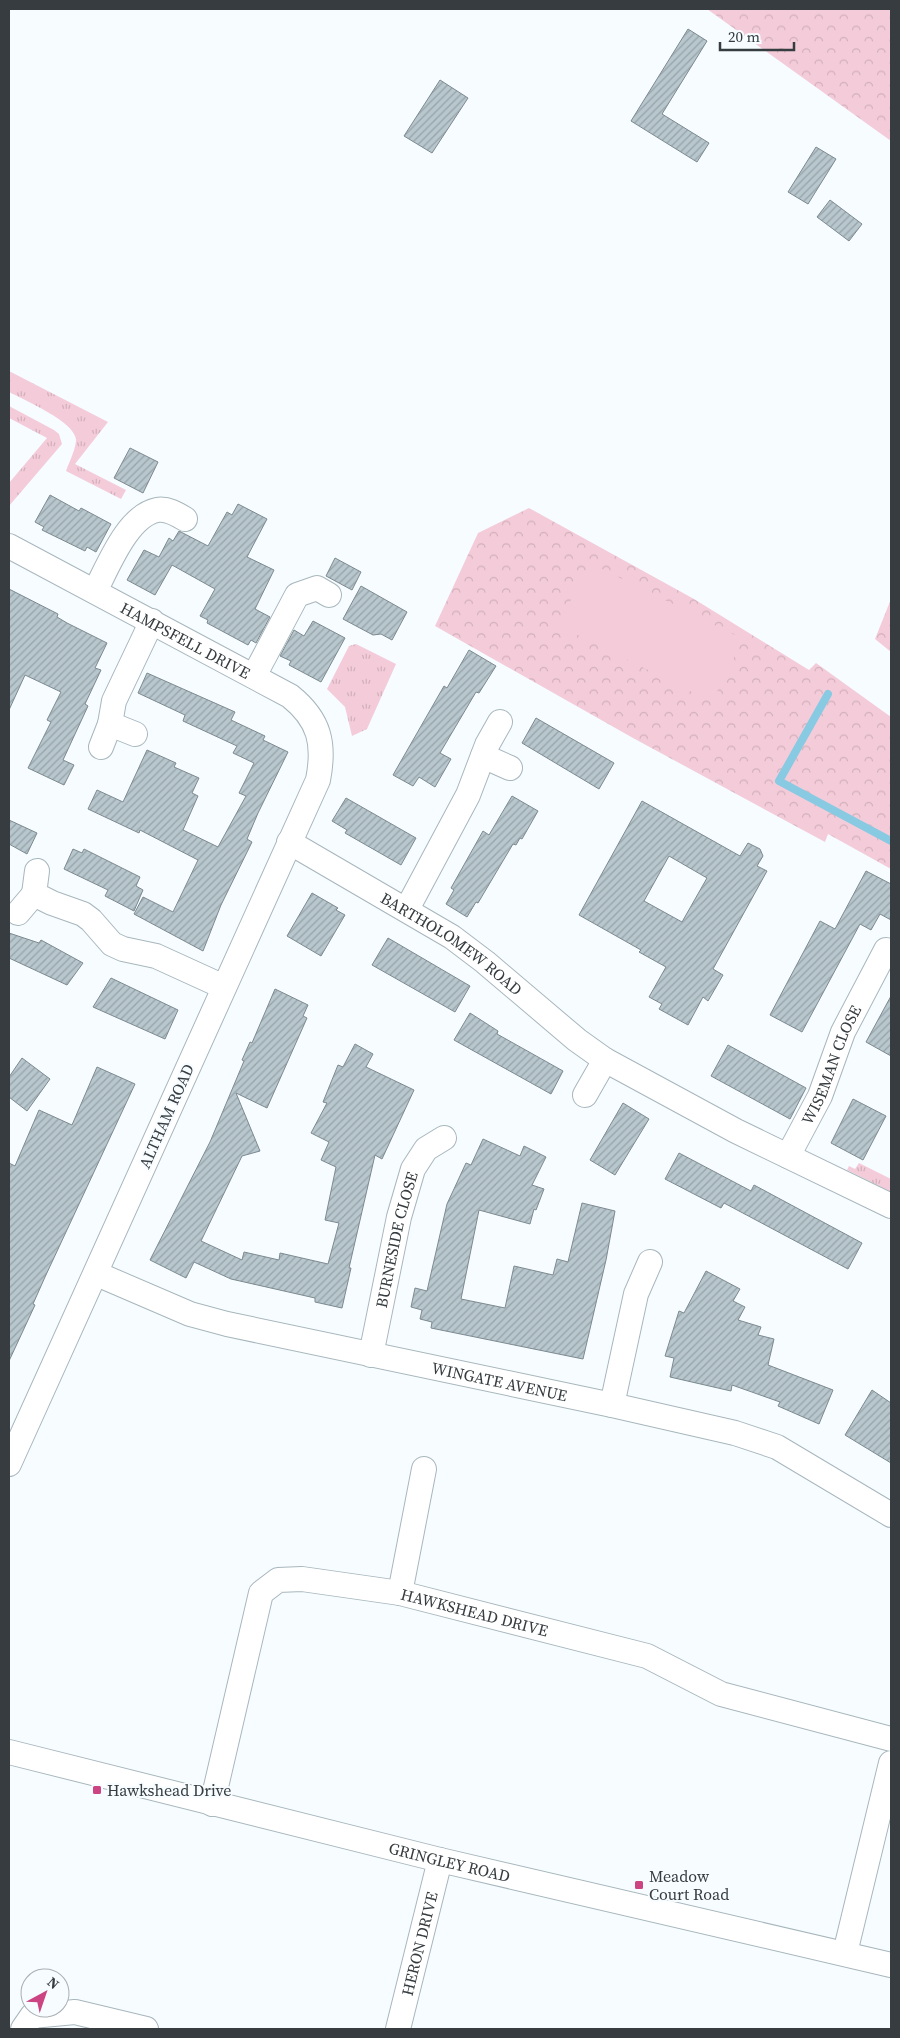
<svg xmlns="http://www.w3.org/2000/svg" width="900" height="2038" font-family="'Source Serif 4',serif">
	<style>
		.grass { fill: url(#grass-tufts) }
		.park { fill: url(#park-crowns) }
		.garden { fill: #f4ccd9 }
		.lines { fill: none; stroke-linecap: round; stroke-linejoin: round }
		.stream { stroke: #89cae3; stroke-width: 8 }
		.building { fill: url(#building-hatch); stroke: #7c8a90; fill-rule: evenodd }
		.street-casing { stroke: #a8b7bd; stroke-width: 26 }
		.street { stroke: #fff; stroke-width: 24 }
		.poi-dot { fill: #cc4582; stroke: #f6fcff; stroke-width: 2 }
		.labels { text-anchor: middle; stroke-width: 4; stroke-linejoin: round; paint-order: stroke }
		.street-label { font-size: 16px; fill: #363c3f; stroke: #f6fcff }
		.poi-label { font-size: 16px; fill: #363c3f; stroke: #f6fcff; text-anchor: start }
	</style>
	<defs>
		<pattern id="grass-tufts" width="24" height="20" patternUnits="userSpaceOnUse" patternTransform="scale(1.25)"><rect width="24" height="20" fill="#f4ccd9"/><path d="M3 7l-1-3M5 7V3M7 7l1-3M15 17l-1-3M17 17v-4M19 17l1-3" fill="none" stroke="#d2b0bb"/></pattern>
		<pattern id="park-crowns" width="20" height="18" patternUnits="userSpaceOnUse" patternTransform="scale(1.25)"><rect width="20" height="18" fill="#f4ccd9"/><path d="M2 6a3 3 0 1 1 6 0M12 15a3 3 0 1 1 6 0" fill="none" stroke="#d2b0bb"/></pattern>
		<pattern id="building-hatch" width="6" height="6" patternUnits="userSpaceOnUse" patternTransform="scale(1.25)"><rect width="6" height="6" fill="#b8c7cd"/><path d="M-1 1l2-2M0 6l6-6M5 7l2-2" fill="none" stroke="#96a3a8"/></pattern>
	</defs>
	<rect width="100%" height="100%" fill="#f6fcff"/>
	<!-- grass -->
	<path class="grass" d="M 9,371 L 108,422 L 75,464 L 126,490 L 121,499 L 66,471 C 69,462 75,451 76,441 C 78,423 24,400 9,392 Z
		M 9,406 L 54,430 L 59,434 L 62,444 L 9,506 L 9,483 L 47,438 L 9,418 Z
		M 356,644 L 396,664 L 367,729 L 352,736 L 345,707 L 327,689 L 349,646 Z
		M 859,1163 L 891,1179 L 891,1192 L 847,1170 L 849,1166 L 855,1169 Z"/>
	<!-- park -->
	<path class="park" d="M 707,9 L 891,9 L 891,141 Z
		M 529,508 L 694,599 L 809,670 L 816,663 L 891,717 L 891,869 L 828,834 L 825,842 L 633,738 L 435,626 L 478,533 Z
		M 891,599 L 891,652 L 875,639 Z"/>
	<!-- garden -->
	<path class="garden" d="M 590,563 L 743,639 L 712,702 L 558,625 Z"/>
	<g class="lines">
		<!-- stream -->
		<path class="stream" d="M 828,694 L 779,781 L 891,841"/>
	</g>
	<!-- building -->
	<path class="building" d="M 688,29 L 707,41 L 662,114 L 709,143 L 697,162 L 631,121 Z
		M 440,80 L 468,98 L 432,153 L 404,136 Z
		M 816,147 L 836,159 L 808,204 L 788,192 Z
		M 830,200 L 862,224 L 849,241 L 817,217 Z
		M 130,448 L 158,462 L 143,493 L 114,478 Z
		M 50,495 L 79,511 L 81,508 L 111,524 L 96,552 L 87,547 L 85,551 L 42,530 L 44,527 L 35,522 Z
		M 238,504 L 267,519 L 247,557 L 274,570 L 255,609 L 270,617 L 256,643 L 251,640 L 248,645 L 207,623 L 208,620 L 200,616 L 215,589 L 172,565 L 155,595 L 127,580 L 144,550 L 159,557 L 169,538 L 173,541 L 179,531 L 208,546 L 227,512 L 232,515 Z
		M 335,558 L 361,572 L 352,590 L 326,576 Z
		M 361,586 L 407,612 L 392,640 L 381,634 L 373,635 L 343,619 Z
		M 9,589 L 58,614 L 57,617 L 67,623 L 107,643 L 95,668 L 101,670 L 85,704 L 88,706 L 63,760 L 74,765 L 64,785 L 28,768 L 51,722 L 47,720 L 61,692 L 25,675 L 9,710 Z
		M 313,621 L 345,638 L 321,682 L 289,665 L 291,661 L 280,656 L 294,630 L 304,636 Z
		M 469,650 L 496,666 L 479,693 L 476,692 L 440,753 L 451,759 L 435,787 L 419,777 L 413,786 L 393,775 L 444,686 L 447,688 Z
		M 147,673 L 235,712 L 231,720 L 265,736 L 263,740 L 288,752 L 258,813 L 247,839 L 252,842 L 221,905 L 203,951 L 134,914 L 143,897 L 173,912 L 198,860 L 140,830 L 139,833 L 88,809 L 97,790 L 123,802 L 147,750 L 176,763 L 174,767 L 199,778 L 192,793 L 198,796 L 183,830 L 218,847 L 246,796 L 239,793 L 254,763 L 233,753 L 237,746 L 183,721 L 185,715 L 138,693 Z
		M 536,718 L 614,763 L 599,789 L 522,743 Z
		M 512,796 L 538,811 L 522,839 L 520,838 L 516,845 L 513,844 L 478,903 L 476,902 L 467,917 L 446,904 L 454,890 L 451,888 L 483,831 L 489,835 Z
		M 346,798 L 416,838 L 401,865 L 345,833 L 347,830 L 332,821 Z
		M 642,801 L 740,856 L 748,843 L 760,849 L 763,856 L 757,866 L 767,871 L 713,969 L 723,975 L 708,1001 L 703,997 L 688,1025 L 659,1009 L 662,1004 L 649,997 L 666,967 L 639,952 L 641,950 L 579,915 ZM 669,856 L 707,878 L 682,922 L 644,901 Z
		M 9,820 L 37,833 L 27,854 L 9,844 Z
		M 73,849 L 82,853 L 84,849 L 140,877 L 136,886 L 143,890 L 134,911 L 105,896 L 108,890 L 64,869 Z
		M 866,871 L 891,884 L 891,920 L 880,914 L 871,930 L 860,924 L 802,1032 L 770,1015 L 820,921 L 835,929 Z
		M 312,893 L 338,908 L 336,910 L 345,915 L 321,956 L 287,936 Z
		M 9,933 L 39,943 L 41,940 L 83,963 L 67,985 L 9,958 Z
		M 388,938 L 470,986 L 455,1012 L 372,965 Z
		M 111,978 L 178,1010 L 165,1039 L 93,1007 Z
		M 275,989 L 308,1005 L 303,1016 L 307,1018 L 267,1108 L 236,1093 L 260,1151 L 242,1156 L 201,1241 L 242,1260 L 244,1252 L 279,1260 L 280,1253 L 328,1264 L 339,1223 L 325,1220 L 336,1167 L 321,1160 L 329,1142 L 311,1133 L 327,1103 L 323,1102 L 338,1065 L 343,1067 L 355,1044 L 373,1054 L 366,1067 L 414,1090 L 382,1159 L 375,1155 L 349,1268 L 351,1268 L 342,1308 L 315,1302 L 315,1298 L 231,1279 L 194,1262 L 186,1278 L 150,1260 L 210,1142 L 244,1061 L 242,1060 L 250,1042 L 252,1043 Z
		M 891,996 L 891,1056 L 866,1042 Z
		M 470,1013 L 498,1031 L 497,1034 L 563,1071 L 551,1094 L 454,1040 Z
		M 728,1045 L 806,1088 L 790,1119 L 711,1076 Z
		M 22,1058 L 50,1079 L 27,1111 L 9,1097 L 9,1077 Z
		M 97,1067 L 135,1084 L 45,1277 L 33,1304 L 35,1305 L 9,1361 L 9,1163 L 15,1166 L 39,1110 L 72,1125 Z
		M 853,1099 L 886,1116 L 863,1160 L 831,1143 Z
		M 623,1103 L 649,1119 L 615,1175 L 590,1160 Z
		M 483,1139 L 520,1156 L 524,1146 L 546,1157 L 532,1185 L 544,1189 L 536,1210 L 534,1209 L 530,1224 L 479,1210 L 461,1299 L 505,1308 L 514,1266 L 553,1275 L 557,1259 L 568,1262 L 582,1203 L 615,1211 L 606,1260 L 583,1359 L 431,1328 L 432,1322 L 420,1319 L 422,1310 L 411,1307 L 415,1288 L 427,1291 L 447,1204 L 466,1163 L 471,1165 Z
		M 679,1153 L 751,1191 L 754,1185 L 862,1243 L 848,1269 L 724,1203 L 721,1208 L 665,1179 Z
		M 706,1271 L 740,1289 L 733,1301 L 745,1307 L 738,1320 L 761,1327 L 758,1335 L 774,1339 L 768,1365 L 833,1390 L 819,1424 L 778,1406 L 780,1402 L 732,1385 L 731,1391 L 670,1377 L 674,1358 L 665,1356 L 679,1311 L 684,1313 Z
		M 872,1390 L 891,1403 L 891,1463 L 845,1435 Z"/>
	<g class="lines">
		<!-- street casing -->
		<g class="street-casing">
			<g id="street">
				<path id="s1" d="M 9,546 L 290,696 C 320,720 325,744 318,780 L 9,1464"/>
				<path d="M 95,591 C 108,567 127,516 157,510 C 167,508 177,514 185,519"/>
				<path d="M 254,676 L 297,595 L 317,588 L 329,595"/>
				<path d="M 110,724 L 135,734"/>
				<path d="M 101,747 L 110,724 L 114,701 L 152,621"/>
				<path d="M 483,756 L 510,768"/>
				<path id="s2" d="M 289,842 L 452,937 L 485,962 L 577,1040 L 605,1060 L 736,1131 L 891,1206"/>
				<path d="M 37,871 L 34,894 L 52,903 L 83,914 L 91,920 L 112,944 L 123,949 L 156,956 L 224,987"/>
				<path d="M 407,909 L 468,795 L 487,745 L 500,722"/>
				<path d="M 18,913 L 34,894"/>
				<path d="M 585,1095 L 605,1060"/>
				<path id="s3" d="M 788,1156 L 820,1096 L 843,1032 L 886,950"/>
				<path id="s4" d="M 97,1274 L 190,1314 L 227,1324 L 612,1405 L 735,1433 L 777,1447 L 891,1515"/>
				<path id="s5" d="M 371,1355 L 399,1217 L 413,1169 L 426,1149 L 444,1138"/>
				<path d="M 612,1405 L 636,1294 L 650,1262"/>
				<path d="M 400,1593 L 424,1469"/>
				<path id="s6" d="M 9,1752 L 440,1860 L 891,1965"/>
				<path id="s7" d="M 212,1804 L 261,1593 L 278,1580 L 302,1579 L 400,1593 L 647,1656 L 721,1694 L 891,1739"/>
				<path d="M 845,1953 L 891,1763"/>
				<path d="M 23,2029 L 32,2016 L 75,2012 L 146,2029"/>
				<path id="s8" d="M 398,2029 L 440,1860"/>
			</g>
		</g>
		<!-- street -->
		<use href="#street" class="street"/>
	</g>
	<!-- markers -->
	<g class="poi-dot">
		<rect x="92" y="1785" width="10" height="10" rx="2.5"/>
		<rect x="634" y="1880" width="10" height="10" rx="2.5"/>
	</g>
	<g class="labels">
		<!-- street labels -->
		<g class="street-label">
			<text dy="6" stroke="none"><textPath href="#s1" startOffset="200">HAMPSFELL DRIVE</textPath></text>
			<text dy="6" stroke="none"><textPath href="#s2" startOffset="192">BARTHOLOMEW ROAD</textPath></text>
			<text dy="6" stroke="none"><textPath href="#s3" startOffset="101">WISEMAN CLOSE</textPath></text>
			<text transform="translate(166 1116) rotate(-66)" y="6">ALTHAM ROAD</text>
			<text dy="6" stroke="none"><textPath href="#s5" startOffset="118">BURNESIDE CLOSE</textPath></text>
			<text dy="6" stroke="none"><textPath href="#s4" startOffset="418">WINGATE AVENUE</textPath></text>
			<text dy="6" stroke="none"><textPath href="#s7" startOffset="438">HAWKSHEAD DRIVE</textPath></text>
			<text dy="6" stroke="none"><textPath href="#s6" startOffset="454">GRINGLEY ROAD</textPath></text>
			<text dy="6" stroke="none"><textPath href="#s8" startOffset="88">HERON DRIVE</textPath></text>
		</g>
		<!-- poi labels -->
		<g class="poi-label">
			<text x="107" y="1796">Hawkshead Drive</text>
			<text x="649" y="1882">Meadow<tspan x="649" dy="18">Court Road</tspan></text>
		</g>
	</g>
	<!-- border -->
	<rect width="900" height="2038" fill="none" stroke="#363c3f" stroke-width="20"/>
	<!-- north arrow -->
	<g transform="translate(45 1993) rotate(40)"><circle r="24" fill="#f6fcff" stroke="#a9afb2"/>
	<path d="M0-4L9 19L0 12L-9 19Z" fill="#cc4582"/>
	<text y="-8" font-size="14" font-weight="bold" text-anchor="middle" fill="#363c3f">N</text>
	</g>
	<!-- scale -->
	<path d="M720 42v8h74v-8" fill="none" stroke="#363c3f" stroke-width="2.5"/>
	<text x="728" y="42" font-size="15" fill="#363c3f" stroke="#f6fcff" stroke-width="4" paint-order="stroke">20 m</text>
</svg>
